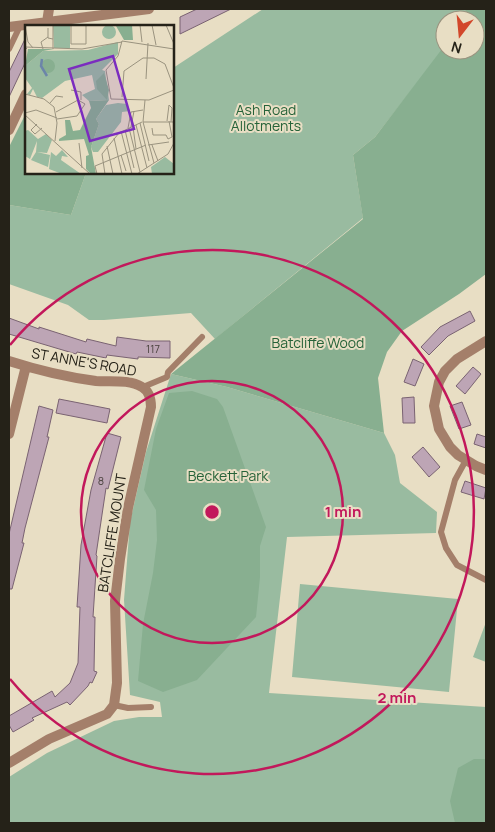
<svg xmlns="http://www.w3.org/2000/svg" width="495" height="832" font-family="Manrope,sans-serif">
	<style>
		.green { fill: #99bba0 }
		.forest { fill: #88af90 }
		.building { fill: #bda5b5; stroke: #7a6372 }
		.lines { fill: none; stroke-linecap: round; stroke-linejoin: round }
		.lane { stroke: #a47f6a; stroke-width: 6 }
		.street { stroke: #a47f6a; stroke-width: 10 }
		.ring { fill: none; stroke: #c2185b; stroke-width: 2.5 }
		.labels { text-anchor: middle; stroke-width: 4; stroke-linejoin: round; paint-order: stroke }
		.number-label { font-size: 11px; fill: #4b433f }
		.park-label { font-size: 14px; fill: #266339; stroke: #e8dec4 }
		.street-label { font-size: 14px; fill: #252218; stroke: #e8dec4 }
		.inset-river { fill: none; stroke: #6c85a9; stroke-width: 2.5 }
		.inset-road { fill: none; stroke: #9a937f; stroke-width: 1 }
		.view { fill: #7b2cbf; fill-opacity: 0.15; stroke: #7b2cbf; stroke-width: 2.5 }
		.inset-edge { fill: none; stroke: #252218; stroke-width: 2.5 }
		.centre { fill: #c2185b; stroke: #e8dec4; stroke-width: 2.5 }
		.ring-label { font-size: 15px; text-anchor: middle; font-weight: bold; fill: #c2185b; stroke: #e8dec4; stroke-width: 4; stroke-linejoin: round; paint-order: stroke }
	</style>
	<rect width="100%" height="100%" fill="#e8dec4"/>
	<!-- green -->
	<path class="green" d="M 263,9 L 466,9 L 460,20 L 445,20 L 445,45 L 441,52 L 375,137 L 353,155 L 363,218 L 215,339 L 191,313 L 104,320 L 89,320 L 68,305 L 9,284 L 9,205 L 71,215 L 86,173 L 172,172 L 173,68 Z
		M 171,374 L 227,387 L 384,433 L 395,455 L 400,483 L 437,512 L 436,533 L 287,537 L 269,693 L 486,707 L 486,823 L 9,823 L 9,777 L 47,753 L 114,721 L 139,717 L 162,717 L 160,702 L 130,695 L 124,600 L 130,522 L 146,452 Z
		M 300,584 L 458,599 L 449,692 L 292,677 Z
		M 486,622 L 486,662 L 473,657 Z"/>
	<!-- forest -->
	<path class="forest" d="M 466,9 L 486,9 L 486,274 L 459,294 L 402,331 L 387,352 L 378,378 L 384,433 L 227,387 L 171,374 L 363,219 L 353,155 L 375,137 L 445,45 L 445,50 L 475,50 L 475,20 L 460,20 Z
		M 26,113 L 26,172 L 86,173 L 71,215 L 9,205 L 9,147 Z
		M 192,391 L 217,399 L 223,407 L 266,527 L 260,546 L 260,577 L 256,617 L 197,680 L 163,692 L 138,681 L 143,624 L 153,573 L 157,540 L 156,510 L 144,490 L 156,429 L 169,393 Z
		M 474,759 L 486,759 L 486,823 L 455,823 L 450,801 L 458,768 Z"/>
	<!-- building -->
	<path class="building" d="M 197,9 L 231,9 L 180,34 L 180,17 Z
		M 26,37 L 26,61 L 9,97 L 9,72 Z
		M 470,311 L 475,321 L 448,336 L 429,355 L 421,347 L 440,327 Z
		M 9,318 L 39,329 L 39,327 L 86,342 L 87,339 L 116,346 L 117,337 L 146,341 L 170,341 L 170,358 L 138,357 L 138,359 L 107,355 L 106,358 L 77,352 L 76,354 L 9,334 Z
		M 413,359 L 424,364 L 415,386 L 404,382 Z
		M 473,367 L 481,374 L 465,394 L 456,386 Z
		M 414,397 L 415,423 L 403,423 L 402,398 Z
		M 59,399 L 110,409 L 107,423 L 56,413 Z
		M 462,402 L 471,425 L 459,429 L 450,406 Z
		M 39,406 L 53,410 L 47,437 L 49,437 L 25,528 L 22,543 L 24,543 L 12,589 L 9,589 L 9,534 Z
		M 107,433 L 121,437 L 108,489 L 106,488 L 96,555 L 97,556 L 93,617 L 95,617 L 94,671 L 97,672 L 92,683 L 90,682 L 88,686 L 70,705 L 67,702 L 32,718 L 34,720 L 13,732 L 9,725 L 9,716 L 52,691 L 55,697 L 70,683 L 78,663 L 80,607 L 77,607 L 81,545 L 91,490 Z
		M 477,434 L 486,437 L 486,448 L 474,444 Z
		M 423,447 L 440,467 L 429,477 L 412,457 Z
		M 465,481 L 486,488 L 484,499 L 461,492 Z"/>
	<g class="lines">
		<!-- lane -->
		<path class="lane" d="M 9,49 L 20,26
			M 143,387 L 167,377 L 168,372 L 202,337
			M 466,460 L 455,480 L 441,532 L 446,548 L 457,565 L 486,580
			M 114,705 L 128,708 L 151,707"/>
		<!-- street -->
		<path class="street" d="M 47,22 L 49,9
			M 9,27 L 149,9
			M 9,130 L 26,94
			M 486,341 L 457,359 L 445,371 L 439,382 L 434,406 L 439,429 L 450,447 L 458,455 L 476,466 L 486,470
			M 9,361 C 37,370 66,377 96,381 C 110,382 129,379 142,387 C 149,391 151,399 151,407 L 128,508 L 120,559 L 115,601 L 117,683 L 114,705 L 107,714 L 49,739 L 9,763
			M 9,434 L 26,366"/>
	</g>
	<!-- distance rings -->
	<g class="ring">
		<circle cx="212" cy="512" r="131"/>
		<path d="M10 345A262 262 0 1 1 10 679"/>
	</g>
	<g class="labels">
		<!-- number labels -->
		<g class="number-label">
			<text x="153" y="353">117</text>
			<text x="101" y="485">8</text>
		</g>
		<!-- park labels -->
		<g class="park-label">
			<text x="266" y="115">Ash Road<tspan x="266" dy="16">Allotments</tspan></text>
			<text x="318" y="348">Batcliffe Wood</text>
			<text x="228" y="481">Beckett Park</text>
		</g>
		<!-- street labels -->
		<g class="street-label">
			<text transform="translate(84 362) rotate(10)" y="5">ST ANNE'S ROAD</text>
			<text transform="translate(112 533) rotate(-81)" y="5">BATCLIFFE MOUNT</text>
		</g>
	</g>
	<!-- overview -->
	<g transform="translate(25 25)">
		<rect width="149" height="149" fill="#e8dec4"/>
		<path d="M 28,0 L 45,0 L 45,23 L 29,23 ZM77 7a7 7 0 1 1 14 0a7 7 0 1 1-14 0ZM 93,17 L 93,29 L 77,45 L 80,46 L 84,75 L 64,76 L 57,70 L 70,64 L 67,50 L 40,56 L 17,73 L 12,72 L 8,64 L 5,70 L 2,69 L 7,63 L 0,53 L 0,41 L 18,26 L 63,25 ZM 93,78 L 102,79 L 105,86 L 97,87 L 96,97 L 73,127 L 68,127 L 66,122 L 74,99 L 71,94 L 81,80 ZM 3,105 L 13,114 L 21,109 L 27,115 L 22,128 L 12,127 L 25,130 L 23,142 L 6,135 L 11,127 L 12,116 L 5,134 L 0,131 L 0,106 ZM 37,125 L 43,132 L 37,131 L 36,135 L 56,149 L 37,149 L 24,144 L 26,127 L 31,131 ZM 140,132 L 149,139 L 149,149 L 127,149 L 126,142 Z" fill="#99bba0"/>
		<path d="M 78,0 L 107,0 L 108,15 L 99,15 L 91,1 ZM 3,24 L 29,24 L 18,26 L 0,41 ZM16 41a7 7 0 1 1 14 0a7 7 0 1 1-14 0ZM 79,48 L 84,65 L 82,75 L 72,64 L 71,56 ZM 84,75 L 71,94 L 74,99 L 66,122 L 71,149 L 66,149 L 61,144 L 61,131 L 64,130 L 59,114 L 34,116 L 34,114 L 41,110 L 40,95 L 45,95 L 48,106 L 55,105 L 66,83 L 64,76 Z" fill="#88af90"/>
		<path class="inset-river" d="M 17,34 L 16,41 L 22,51"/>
		<path class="inset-road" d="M 28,0 L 28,24M 46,0 L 46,19M 115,0 L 117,17M 127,0 L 131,20M 141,0 L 149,19M 0,1 L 3,17 L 8,23M 23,3 L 23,13 L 28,14M 46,19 L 61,19 L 61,0M 2,24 L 0,22 L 57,24 L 97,17M 18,24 L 16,17 L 23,12M 81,45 L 86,74 L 124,75 L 149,65M 81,45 L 93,31 L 97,16 L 149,24M 121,54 L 123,18M 46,65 L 56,67 L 56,75M 0,69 L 19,74 L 29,82 L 32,98 L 30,116M 97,72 L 99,46 L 118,33 L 129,33 L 140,39 L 149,63M 120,75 L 118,97 L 129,138M 25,78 L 31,71 L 38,72M 31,87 L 53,75 L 60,79 L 52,91 L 32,94M 0,88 L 11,85 L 32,93M 0,90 L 65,149M 142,96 L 144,80 L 147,83 L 146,97M 118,97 L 149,97M 115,98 L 124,136M 12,99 L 6,105 L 10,109 L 17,103M 111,100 L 122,143M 106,102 L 109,86M 108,102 L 111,124M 103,103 L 106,87 L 118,85M 104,103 L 115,147M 127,103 L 128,110 L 141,110 L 143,114M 100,105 L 109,143M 96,106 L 107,149M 89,113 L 97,149M 143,114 L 147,112 L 144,96M 54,118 L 57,143M 123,120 L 144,117M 127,120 L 133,136M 82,121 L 88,149M 96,130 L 101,146M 72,149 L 70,141 L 121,120M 80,149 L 77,129 L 94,108 L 117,97M 112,149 L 143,129 L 149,118"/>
		<path class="view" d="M 88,31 L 109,104 L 65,116 L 44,44 Z"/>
		<rect width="149" height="149" class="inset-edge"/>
	</g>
	<circle cx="212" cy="512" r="8" class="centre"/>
	<g class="ring-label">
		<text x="343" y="517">1 min</text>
		<text x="397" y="703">2 min</text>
	</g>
	<!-- border -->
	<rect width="495" height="832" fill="none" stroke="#252218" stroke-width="20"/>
	<!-- north arrow -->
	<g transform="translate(460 35) rotate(196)"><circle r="24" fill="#e8dec4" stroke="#9a937f"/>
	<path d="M0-4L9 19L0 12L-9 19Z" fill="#d2472a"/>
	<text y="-8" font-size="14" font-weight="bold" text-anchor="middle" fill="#252218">N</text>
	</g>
</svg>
